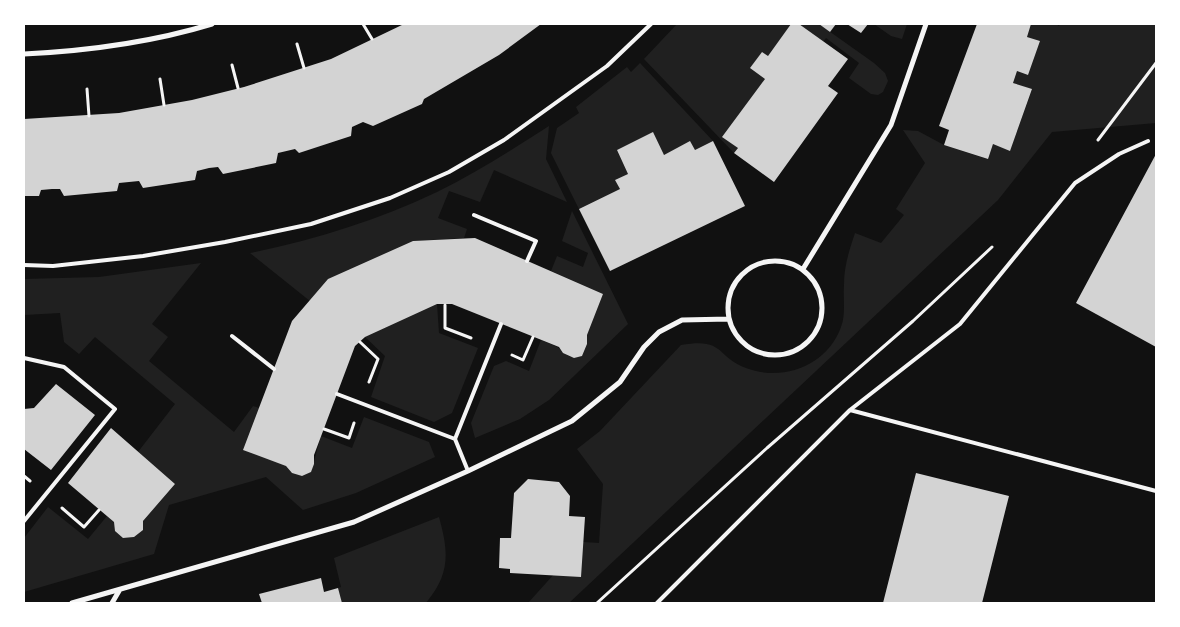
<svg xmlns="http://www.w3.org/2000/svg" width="1180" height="627" font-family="'Exo 2',sans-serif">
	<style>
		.green { fill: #202020 }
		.building { fill: #d3d3d3 }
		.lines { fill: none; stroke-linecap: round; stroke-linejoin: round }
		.path { stroke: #f5f5f5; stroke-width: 3 }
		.service { stroke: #f5f5f5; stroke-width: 4 }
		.minor { stroke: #f5f5f5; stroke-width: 5 }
	</style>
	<rect width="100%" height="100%" fill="#111"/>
	<!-- green -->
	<path class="green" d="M 677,24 L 791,24 L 768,56 L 762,52 L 751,68 L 765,79 L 723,137 L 738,148 L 734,153 L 644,59 Z
		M 799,24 L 819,24 L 874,63 L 885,73 L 888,81 L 883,92 L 878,95 L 871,94 L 849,78 L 859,63 L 826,38 L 823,42 Z
		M 874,24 L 907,24 L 902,39 L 891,36 Z
		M 1031,24 L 1056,24 L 1059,26 L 1060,24 L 1156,24 L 1156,123 L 1052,132 L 998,200 L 569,603 L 528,603 L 583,542 L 599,543 L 603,484 L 577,449 L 600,431 L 681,345 C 725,337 716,357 746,368 C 783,382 827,366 841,327 C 846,314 843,299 844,285 C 844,266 849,251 855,233 L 881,243 L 904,215 L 896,209 L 925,163 L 903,130 L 918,131 L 944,145 L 987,159 L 993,144 L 1010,150 L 1032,90 L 1013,83 L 1017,71 L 1028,75 L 1040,41 L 1027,37 Z
		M 640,63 L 713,141 L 695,150 L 690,142 L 664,155 L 653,133 L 617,150 L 628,174 L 616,180 L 620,189 L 579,209 L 551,153 L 557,128 L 579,113 L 576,107 L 627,67 L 631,72 Z
		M 549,126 L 546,159 L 567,202 L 494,170 L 480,202 L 449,191 L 438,218 L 467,229 L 464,238 L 413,241 L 328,279 L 310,301 L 250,253 C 314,240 378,220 437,192 C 476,173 513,149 549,126 Z
		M 572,211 L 628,324 L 549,400 L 520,419 L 475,438 L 471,423 L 494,366 L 506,361 L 529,371 L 541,340 C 546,342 552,344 557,347 C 568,353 566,360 582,356 L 587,344 L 587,335 L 603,294 L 551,271 L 557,256 L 583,267 L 588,253 L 562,241 Z
		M 201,263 L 152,324 L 168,337 L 149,361 L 234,432 L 253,406 L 259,408 L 286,466 L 292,473 L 302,476 L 311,472 L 321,436 L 352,448 L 364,417 L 429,442 L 435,457 L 356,493 L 303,510 L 266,477 L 169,505 L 154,554 L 24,592 L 24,538 L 48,507 L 88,539 L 107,516 L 114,522 L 123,538 L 134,537 L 142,530 L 143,521 L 175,484 L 138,452 L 175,404 L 95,337 L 79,354 L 64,342 L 60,313 L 24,315 L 24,279 L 99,277 Z
		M 437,304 L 439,333 L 478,348 L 452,413 L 434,422 L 371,397 L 385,356 L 365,337 Z
		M 439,517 C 449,553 450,574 426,603 L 342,603 L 338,588 L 341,587 L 334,558 Z"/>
	<!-- building -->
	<path class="building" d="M 404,24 L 541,24 L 499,55 L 424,99 L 422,104 L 373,126 L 363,122 L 352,127 L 351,136 L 299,153 L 295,149 L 278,153 L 276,163 L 223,174 L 218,167 L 209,168 L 197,171 L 195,180 L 143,188 L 139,181 L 119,183 L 117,191 L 64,196 L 60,189 L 52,189 L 41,190 L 39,196 L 24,196 L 24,119 L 119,113 L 192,100 L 244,87 L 331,59 Z
		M 791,24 L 799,24 L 848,59 L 828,86 L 838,93 L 774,182 L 734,153 L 738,148 L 722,137 L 765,79 L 750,68 L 762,52 L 768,56 Z
		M 819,24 L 836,24 L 830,32 Z
		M 847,24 L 868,24 L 861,33 Z
		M 977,24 L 1031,24 L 1027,37 L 1040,41 L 1028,75 L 1017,71 L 1013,83 L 1032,89 L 1010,151 L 993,144 L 988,159 L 944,145 L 949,130 L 939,126 Z
		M 653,132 L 664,155 L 690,141 L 695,150 L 713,141 L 745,206 L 610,271 L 579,209 L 620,189 L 615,180 L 628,174 L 617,150 Z
		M 1156,154 L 1156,347 L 1076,303 Z
		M 475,238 L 603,294 L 587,335 L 587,344 L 582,356 L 574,358 L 563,353 L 559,347 L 452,304 L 437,304 L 365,337 L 355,346 L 314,455 L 314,464 L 311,472 L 302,476 L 292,473 L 286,466 L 243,450 L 292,321 L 328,279 L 413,241 Z
		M 56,384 L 95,415 L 51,470 L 24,449 L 24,409 L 34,408 Z
		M 111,428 L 175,484 L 143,521 L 143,530 L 134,537 L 123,538 L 115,531 L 114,522 L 68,483 Z
		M 916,473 L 1009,496 L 982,603 L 883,603 Z
		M 528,479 L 559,482 L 570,496 L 569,516 L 585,517 L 581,577 L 510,573 L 510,569 L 499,568 L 500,538 L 511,538 L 514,493 Z
		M 321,578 L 324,592 L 338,588 L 342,603 L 262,603 L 259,594 Z"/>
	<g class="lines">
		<!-- path -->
		<path class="path" d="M 363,24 L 372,39
			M 297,44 L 304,68
			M 232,65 L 238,88
			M 160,79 L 164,105
			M 87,89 L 89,116
			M 1098,140 L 1156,63
			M 445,305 L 445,328 L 471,338
			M 360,342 L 378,359 L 369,382
			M 512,355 L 523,360 L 533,337
			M 324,429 L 349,438 L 354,423
			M 24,476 L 30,481
			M 62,508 L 84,527 L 99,510
			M 597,603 L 767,448 L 913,321 L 992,247"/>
		<!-- service -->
		<path class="service" d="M 474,215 L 536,241 L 527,261
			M 24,265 L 53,266 L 143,256 L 225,242 L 311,224 L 390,198 L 449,172 L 504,140 L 607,66 L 651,24
			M 232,336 L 274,369
			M 24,358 L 64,367 L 115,409 L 24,521
			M 337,394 L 455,439 L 468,471
			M 850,410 L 960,324 L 1075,183 L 1119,154 L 1148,141
			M 455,439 L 501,324
			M 657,603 L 850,410 L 1156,491"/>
		<!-- minor -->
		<path class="minor" d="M 24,54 C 86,51 153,42 212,24
			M728 308a47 47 0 1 1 94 0a47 47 0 1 1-94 0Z
			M 803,269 L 891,125 L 926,24
			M 72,603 L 354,522 L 468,471 L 572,421 L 620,382 L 644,347 L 659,332 L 682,320 L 729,319
			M 112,603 L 119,591"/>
	</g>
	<!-- border -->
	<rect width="1180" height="627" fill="none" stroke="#ffffff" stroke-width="50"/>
</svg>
